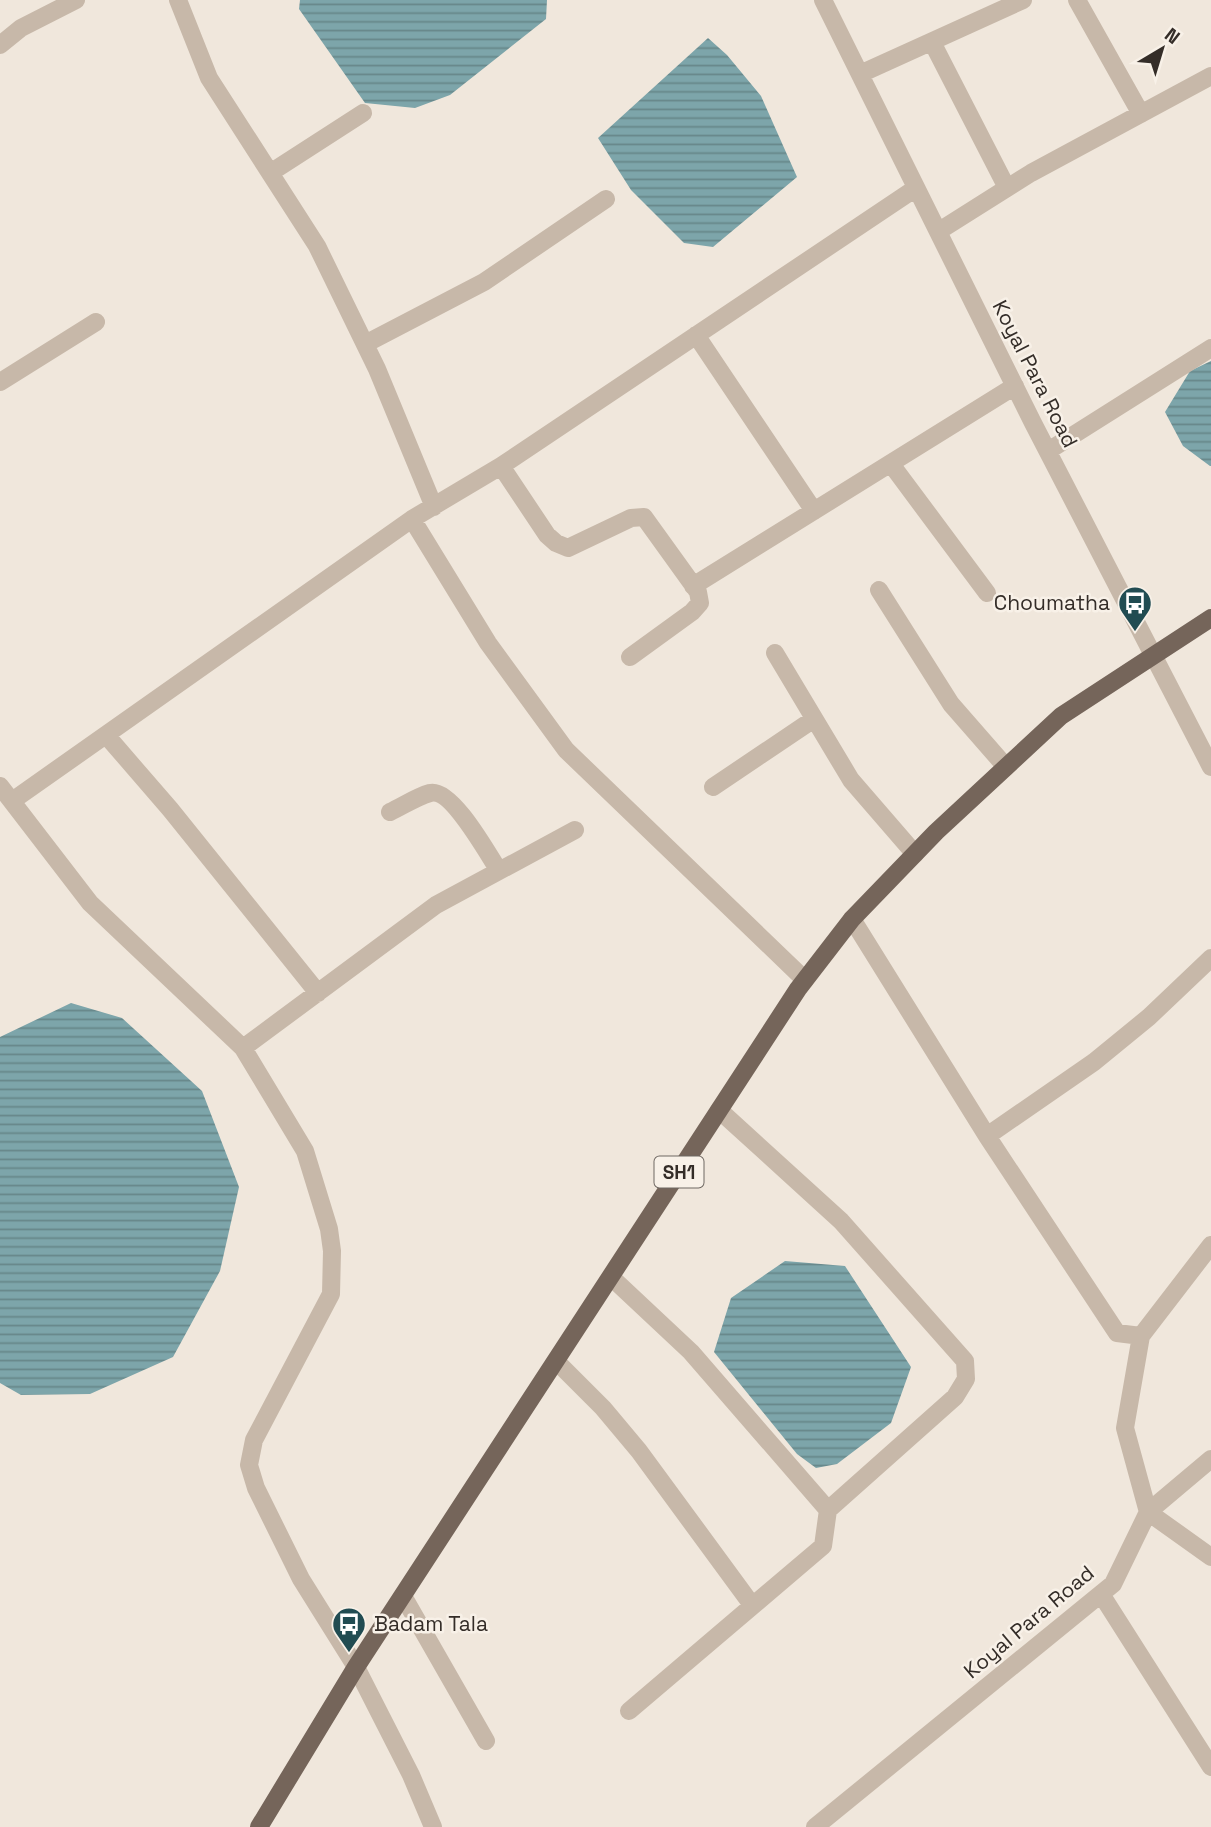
<svg xmlns="http://www.w3.org/2000/svg" width="1211" height="1827" font-family="'Space Grotesk',sans-serif">
	<style>
		.water { fill: url(#water-rules) }
		.lines { fill: none; stroke-linecap: round; stroke-linejoin: round }
		.minor { stroke: #c7b8a9; stroke-width: 18 }
		.major { stroke: #75655a; stroke-width: 18 }
		.labels { text-anchor: middle; stroke-width: 5; stroke-linejoin: round; paint-order: stroke }
		.shield { fill: #f8f1e8; stroke: #6f6862; stroke-width: 2 }
		.shield-label { font-size: 19px; font-weight: bold; fill: #342d28 }
		.street-label { font-size: 21px; fill: #342d28; stroke: #f8f1e8 }
		.poi-label { font-size: 21px; fill: #342d28; stroke: #f8f1e8; text-anchor: end }
	</style>
	<defs>
		<pattern id="water-rules" width="6" height="5" patternUnits="userSpaceOnUse" patternTransform="scale(1.75)"><rect width="6" height="5" fill="#7da5aa"/><path d="M0 2.5h6" fill="none" stroke="#67878a"/></pattern>
	</defs>
	<rect width="100%" height="100%" fill="#f0e7dc"/>
	<!-- water -->
	<path class="water" d="M 300,0 L 547,0 L 546,19 L 450,95 L 415,108 L 365,103 L 299,9 Z
		M 708,38 L 727,55 L 761,96 L 797,177 L 713,247 L 684,243 L 631,190 L 598,138 Z
		M 1211,361 L 1211,466 L 1210,466 L 1183,446 L 1165,412 L 1190,371 Z
		M 71,1003 L 122,1018 L 202,1091 L 239,1187 L 220,1271 L 173,1357 L 90,1394 L 21,1395 L 0,1383 L 0,1037 Z
		M 785,1261 L 845,1266 L 911,1367 L 891,1423 L 837,1464 L 816,1468 L 797,1454 L 714,1352 L 731,1298 Z"/>
	<g class="lines">
		<!-- minor -->
		<path class="minor" d="M 178,0 L 209,78 L 317,246 L 377,369 L 434,507
			M 823,0 L 1033,423 L 1211,767
			M 1077,0 L 1141,114
			M 932,42 L 1007,188
			M 0,45 L 21,28 L 76,0
			M 860,74 L 1023,0
			M 270,173 L 363,113
			M 939,231 L 1031,173 L 1211,76
			M 696,335 L 814,511
			M 365,344 L 484,282 L 606,199
			M 0,382 L 96,322
			M 1048,451 L 1211,348
			M 891,464 L 987,593
			M 501,466 L 547,535 L 556,543 L 568,548 L 631,518 L 644,517 L 698,592 L 700,603 L 692,612 L 630,657
			M 412,519 L 488,643 L 566,750 L 805,980
			M 693,586 L 1015,386
			M 879,590 L 951,704 L 1006,767
			M 775,653 L 851,780 L 915,854
			M 106,735 L 170,809 L 318,993
			M 0,786 L 90,903 L 243,1048 L 305,1151 L 329,1229 L 332,1251 L 331,1294 L 254,1440 L 249,1465 L 256,1488 L 301,1579 L 356,1667 L 411,1775 L 433,1827
			M 713,787 L 814,719
			M 12,801 L 412,519 L 501,466 L 916,188
			M 390,812 C 403,806 416,797 430,793 C 451,787 488,854 499,871
			M 852,919 L 987,1136 L 1117,1333 L 1141,1336
			M 243,1048 L 436,905 L 575,830
			M 987,1136 L 1094,1062 L 1149,1017 L 1211,958
			M 611,1277 L 691,1352 L 828,1510 L 955,1397 L 966,1379 L 965,1361 L 841,1221 L 719,1110
			M 556,1361 L 603,1408 L 639,1451 L 752,1605
			M 1211,1459 L 1148,1512 L 1211,1557
			M 1101,1594 L 1211,1767
			M 403,1596 L 486,1741
			M 629,1711 L 823,1546 L 828,1510
			M 815,1827 L 1113,1584 L 1148,1512 L 1125,1428 L 1141,1336 L 1211,1245"/>
		<!-- major -->
		<path class="major" d="M 259,1827 L 356,1667 L 798,989 L 852,919 L 936,832 L 1061,716 L 1211,618"/>
	</g>
	<!-- icons -->
	<defs>
		<g id="bus-pin" transform="scale(1.75)"><path d="M0 17L-7.5 6A9.5 9.5 0 1 1 7.5 6Z" fill="#214c52" stroke="#f8f1e8"/><path d="M-5-6H5V4H4V6H2V4H-2V6H-4V4H-5ZM-3.5-4V0h7V-4ZM-3.5 1.2v1.5H-2V1.2ZM2 1.2v1.5H3.5V1.2Z" fill="#fff"/></g>
	</defs>
	<g fill-rule="evenodd">
		<use href="#bus-pin" x="1135" y="603"/>
		<use href="#bus-pin" x="349" y="1624"/>
	</g>
	<g class="labels">
		<!-- shield labels -->
		<rect class="shield" x="654.5" y="1156.5" width="49" height="31" rx="5"/>
		<g class="shield-label">
			<text x="679" y="1179">SH1</text>
		</g>
		<!-- street labels -->
		<g class="street-label">
			<text transform="translate(1035 374) rotate(63)" y="7">Koyal Para Road</text>
			<text transform="translate(1029 1622) rotate(-40)" y="7">Koyal Para Road</text>
		</g>
		<!-- poi labels -->
		<g class="poi-label">
			<text x="1110" y="610">Choumatha</text>
			<text x="374" y="1631" text-anchor="start">Badam Tala</text>
		</g>
	</g>
	<!-- north arrow -->
	<g transform="translate(1162 49) rotate(38)" stroke="#f8f1e8" stroke-width="5" paint-order="stroke">
	<path d="M0-5L12 26L0 18L-12 26Z" fill="#342d28"/>
	<text y="-10" font-size="19" font-weight="bold" text-anchor="middle" fill="#342d28">N</text>
	</g>
</svg>
